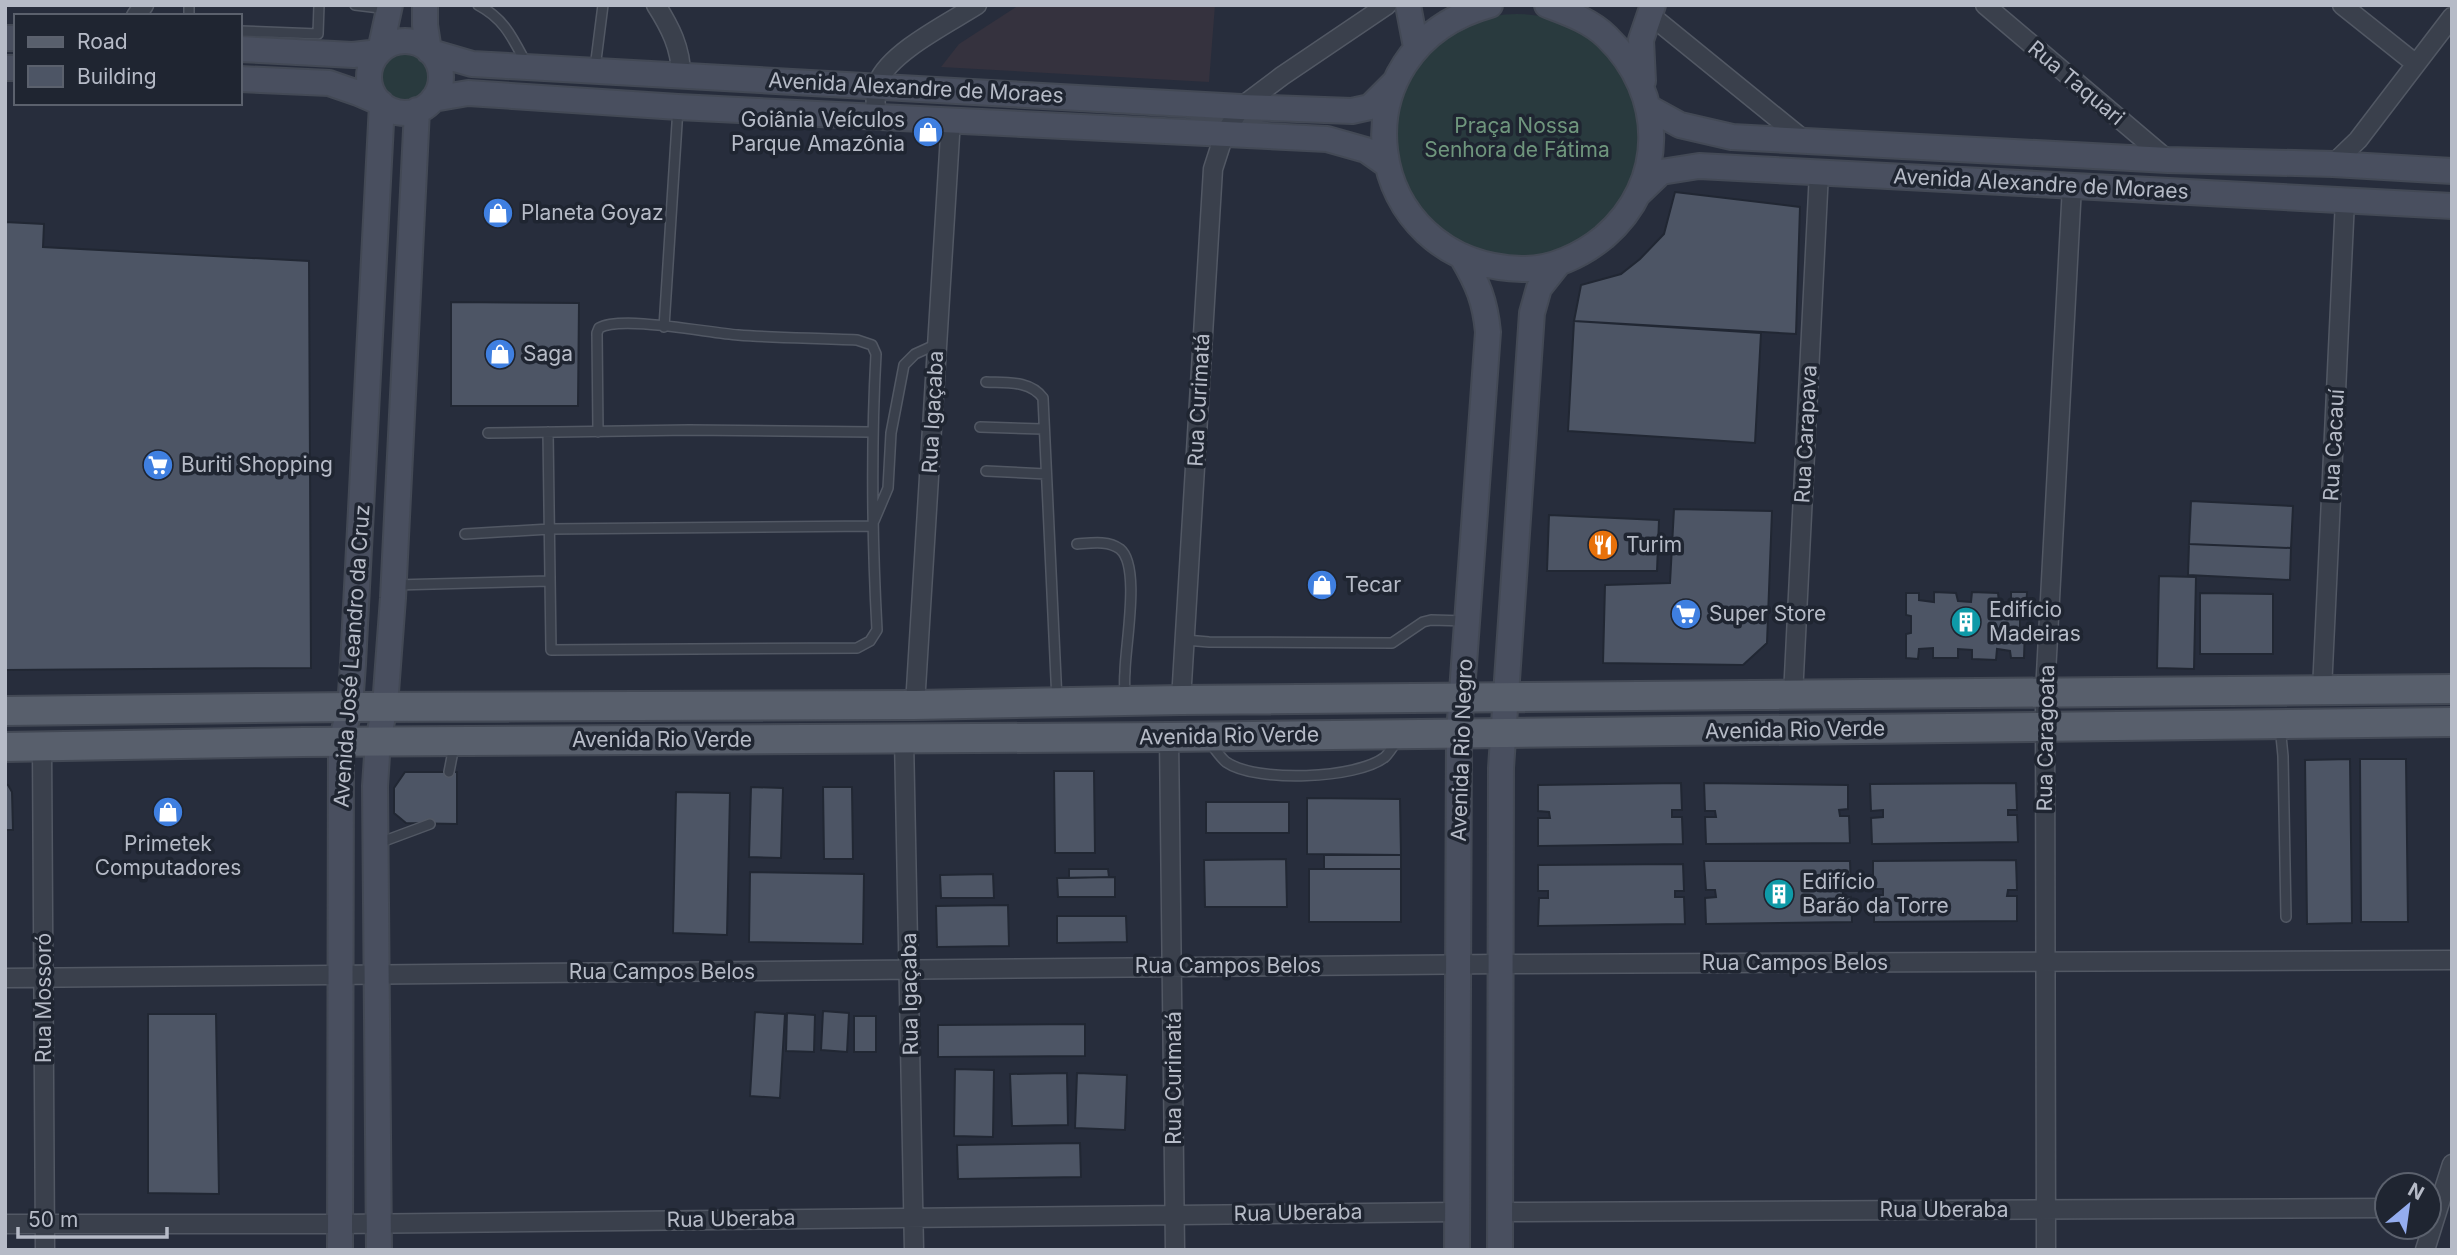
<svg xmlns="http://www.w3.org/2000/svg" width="2457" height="1255" font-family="Inter,sans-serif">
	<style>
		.medical { fill: #35323e }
		.green { fill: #293a3e }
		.building { fill: #4d5565; stroke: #212733; stroke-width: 2 }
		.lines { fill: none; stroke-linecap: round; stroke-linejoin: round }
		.lane-casing { stroke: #525864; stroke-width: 12 }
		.street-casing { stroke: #525864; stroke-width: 21 }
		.secondary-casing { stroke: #434955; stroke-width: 28 }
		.primary-casing { stroke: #434955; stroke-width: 32 }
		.lane { stroke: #3a404c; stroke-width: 9 }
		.street { stroke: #3a404c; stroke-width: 18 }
		.secondary { stroke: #494f5f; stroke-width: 24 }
		.primary { stroke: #585f6c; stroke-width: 28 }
		.labels { text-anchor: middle; stroke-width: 7; stroke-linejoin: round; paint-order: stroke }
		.street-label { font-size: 21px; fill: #b6bbc7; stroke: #1f2531 }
		.poi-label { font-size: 21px; fill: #b6bbc7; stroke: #1f2531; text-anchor: start }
		.park-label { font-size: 21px; fill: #6f967d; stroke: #1f2531 }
	</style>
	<rect width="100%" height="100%" fill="#272d3c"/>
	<!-- medical -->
	<path class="medical" d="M 1019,5 L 1215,5 L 1209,82 L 941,67 L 959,44 Z"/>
	<!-- green -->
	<path class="green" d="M1394 137a123 123 0 1 1 246 0a123 123 0 1 1-246 0Z
		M379 77a25 25 0 1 1 50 0a25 25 0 1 1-50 0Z"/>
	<!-- building -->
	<path class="building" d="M 1675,192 L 1800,207 L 1796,334 L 1574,321 L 1581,285 L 1621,274 L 1640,259 L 1664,234 Z
		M 5,222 L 44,224 L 43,247 L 309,261 L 311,668 L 5,670 Z
		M 451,302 L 579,303 L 578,406 L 451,406 Z
		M 1574,321 L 1761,333 L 1755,443 L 1568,431 Z
		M 2191,501 L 2293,506 L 2291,548 L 2189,544 Z
		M 1674,509 L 1772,511 L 1767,643 L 1743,665 L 1603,663 L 1605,585 L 1670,583 Z
		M 1549,515 L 1659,520 L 1657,571 L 1547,571 Z
		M 2189,544 L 2291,548 L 2290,580 L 2188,575 Z
		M 2159,576 L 2196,577 L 2194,669 L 2157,668 Z
		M 1934,592 L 1956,593 L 1958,601 L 1971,602 L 1972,592 L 1998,593 L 1999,602 L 2011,602 L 2011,592 L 2027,592 L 2026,615 L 2020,616 L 2020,628 L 2025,628 L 2024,658 L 2011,658 L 2010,651 L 1997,649 L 1996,660 L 1972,659 L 1972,650 L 1958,649 L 1958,658 L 1933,658 L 1933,648 L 1919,649 L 1918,659 L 1906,658 L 1906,634 L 1911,633 L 1911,616 L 1906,615 L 1906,593 L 1919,593 L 1919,600 L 1934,602 Z
		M 2200,593 L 2273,594 L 2273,654 L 2200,654 Z
		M 2350,759 L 2352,923 L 2307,924 L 2305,760 Z
		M 2360,759 L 2406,759 L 2408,922 L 2361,922 Z
		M 1054,771 L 1094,771 L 1095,853 L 1055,853 Z
		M 405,772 L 457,772 L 457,824 L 406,823 L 394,813 L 394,788 Z
		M 1681,783 L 1682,810 L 1672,810 L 1672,817 L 1682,817 L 1683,844 L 1538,846 L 1538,818 L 1550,818 L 1549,812 L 1538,811 L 1538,785 Z
		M 1704,783 L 1848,785 L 1848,809 L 1839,810 L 1840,816 L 1849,816 L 1850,843 L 1706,844 L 1705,817 L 1716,817 L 1715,811 L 1705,811 Z
		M 2016,783 L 2017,810 L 2008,810 L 2008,815 L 2017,815 L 2018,842 L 1872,844 L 1871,818 L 1883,817 L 1883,810 L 1871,811 L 1870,784 Z
		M 5,784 L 8,785 L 12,792 L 13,830 L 5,830 Z
		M 751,787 L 783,788 L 781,858 L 749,857 Z
		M 823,787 L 852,787 L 853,859 L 824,859 Z
		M 676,792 L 730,793 L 727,935 L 673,933 Z
		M 1307,798 L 1400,799 L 1401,855 L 1307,854 Z
		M 1206,802 L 1289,802 L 1289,833 L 1206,833 Z
		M 1324,855 L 1401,855 L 1401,869 L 1324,869 Z
		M 1286,859 L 1287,907 L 1205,907 L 1204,860 Z
		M 2016,860 L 2017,890 L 2008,890 L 2007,896 L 2017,896 L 2017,921 L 1874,922 L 1874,895 L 1883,895 L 1883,889 L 1873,889 L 1873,861 Z
		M 1704,861 L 1850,861 L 1851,891 L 1843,891 L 1843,898 L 1851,897 L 1852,922 L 1706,924 L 1705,898 L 1716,897 L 1715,890 L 1706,890 Z
		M 1683,864 L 1684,891 L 1675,891 L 1675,897 L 1684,897 L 1685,924 L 1538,926 L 1539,898 L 1548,898 L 1548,891 L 1538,891 L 1538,865 Z
		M 1069,869 L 1108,869 L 1109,877 L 1069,878 Z
		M 1309,869 L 1401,869 L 1401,922 L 1309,922 Z
		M 750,872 L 864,874 L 863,944 L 749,942 Z
		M 993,874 L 994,898 L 941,898 L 940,875 Z
		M 1115,877 L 1115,897 L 1058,897 L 1057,878 Z
		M 1008,905 L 1009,946 L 937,947 L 936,906 Z
		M 1057,916 L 1126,916 L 1127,942 L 1057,943 Z
		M 823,1011 L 849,1013 L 847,1052 L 821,1050 Z
		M 755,1012 L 785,1014 L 780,1098 L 750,1096 Z
		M 787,1013 L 815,1015 L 814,1052 L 786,1051 Z
		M 148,1014 L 216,1014 L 219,1194 L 148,1193 Z
		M 854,1016 L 876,1016 L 876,1052 L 854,1052 Z
		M 1085,1024 L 1085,1056 L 938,1057 L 938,1025 Z
		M 955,1069 L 994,1070 L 993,1137 L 954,1136 Z
		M 1067,1073 L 1068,1125 L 1012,1126 L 1010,1074 Z
		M 1077,1073 L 1127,1075 L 1125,1130 L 1075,1128 Z
		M 1080,1143 L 1081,1177 L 958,1179 L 957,1145 Z"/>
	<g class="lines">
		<!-- lane casing -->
		<g class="lane-casing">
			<path id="lane" d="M 355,5 L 388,9
				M 478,5 C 505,19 513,39 527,65
				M 189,16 L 189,5
				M 240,31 L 318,34 L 319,5
				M 595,68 L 603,5
				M 664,327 L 678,108
				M 986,382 C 1006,383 1030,380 1043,398 L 1057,701
				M 980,427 L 1043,429
				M 548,432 L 551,650 L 857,648 L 870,641 L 877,630 C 872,537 871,446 876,354 L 872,345 L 857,340 C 817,338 777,338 738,335 C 708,333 622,315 599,328 L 597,333 L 598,432
				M 488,433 L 689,430 L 871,432
				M 986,471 L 1046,474
				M 874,521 L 888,488 L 891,433 L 904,365 L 915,354 L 937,344
				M 465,534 L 550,529 L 872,526
				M 1077,544 C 1091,543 1108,540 1120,549 C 1141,566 1125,646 1125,672 C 1124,681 1125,690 1125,699
				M 395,585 L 550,581
				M 1185,640 L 1209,642 L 1392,643 L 1423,622 L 1431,620 L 1467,621
				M 2280,726 L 2283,756 L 2286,917
				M 1209,741 C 1214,748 1220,757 1226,762 C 1256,783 1357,779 1385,757 C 1390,752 1394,745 1398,739
				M 449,772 L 454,746
				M 379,843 L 430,824"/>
		</g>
		<!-- street casing -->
		<g class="street-casing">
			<path id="street" d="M 656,5 C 670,27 681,48 681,75
				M 1985,5 L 2168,160
				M 2342,5 L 2416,64
				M 1649,14 L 1804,140
				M 136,16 L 144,5
				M 876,115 C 876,104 874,92 878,82 C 890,52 949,23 977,5
				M 2333,164 L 2358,140 L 2452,17
				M 2322,690 L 2345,200
				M 1793,696 L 1819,172
				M 1181,700 L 1213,169 L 1224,135 L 1241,107 L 1282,76 L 1387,5
				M 915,705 L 951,119
				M 1169,737 L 1175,1250
				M 904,738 L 914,1250
				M 42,747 L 45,1250
				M 5,978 L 1500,964 L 2452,960
				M 1500,1212 L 2387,1208
				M 5,1224 L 340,1224 L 1457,1212
				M 2046,1250 L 2045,693 L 2072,186
				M 2425,1250 L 2452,1164"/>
		</g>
		<!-- secondary casing -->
		<g class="secondary-casing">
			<path id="secondary" d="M 425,5 L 425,25 L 429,51
				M 1408,5 L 1416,47
				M 1490,5 C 1330,49 1360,265 1522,269 C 1551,270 1582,255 1604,237 C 1667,183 1666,94 1607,37 C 1591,21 1568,13 1547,5
				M 5,38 L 16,38
				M369 77a36 36 0 1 1 72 0a36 36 0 1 1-72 0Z
				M 240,49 L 353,55 L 379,52
				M 380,51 L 390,5
				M 431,52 L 472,64 L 1241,107 L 1352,111 L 1370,107 L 1394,83
				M 5,68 L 16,68
				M 240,79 L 329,83 L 358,93 L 381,103
				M 1643,81 L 1641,40 L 1653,5
				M 433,99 L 468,93 L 678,107 L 1327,139 L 1366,150 L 1386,164
				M 1649,108 L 1680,125 L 1732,137 L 2168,160 L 2333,164 L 2452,171
				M 1639,193 L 1661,172 L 1699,166 L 2452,206
				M 340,1250 L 341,742 L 350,707 L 353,664 L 382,104
				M 379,1250 L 375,786 L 378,741 L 385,706 L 393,598 L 417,110
				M 1457,1250 L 1459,733 L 1488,332 C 1485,301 1478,284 1462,257
				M 1500,1250 L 1501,768 L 1532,313 L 1539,288 L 1558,264"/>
		</g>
		<!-- primary casing -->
		<g class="primary-casing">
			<path id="primary" d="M 5,711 L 350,707 L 915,705 L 1181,700 L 2452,689
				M 5,747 L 304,742 L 1169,737 L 2452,722"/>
		</g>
		<!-- lane -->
		<use href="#lane" class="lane"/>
		<!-- street -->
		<use href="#street" class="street"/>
		<!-- secondary -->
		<use href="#secondary" class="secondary"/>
		<!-- primary -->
		<use href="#primary" class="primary"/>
	</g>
	<!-- icons -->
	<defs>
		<g id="shop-disc" transform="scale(1.575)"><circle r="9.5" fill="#3f7fe0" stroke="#1f2531"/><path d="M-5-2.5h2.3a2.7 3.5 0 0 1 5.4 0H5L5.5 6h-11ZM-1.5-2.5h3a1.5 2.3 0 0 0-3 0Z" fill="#fff"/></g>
		<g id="supermarket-disc" transform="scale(1.575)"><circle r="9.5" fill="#3f7fe0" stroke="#1f2531"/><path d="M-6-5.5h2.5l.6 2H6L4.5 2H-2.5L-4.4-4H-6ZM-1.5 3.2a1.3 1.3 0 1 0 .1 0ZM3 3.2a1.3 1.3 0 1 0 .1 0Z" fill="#fff"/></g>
		<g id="restaurant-disc" transform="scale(1.575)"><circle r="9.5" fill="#e8710a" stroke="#1f2531"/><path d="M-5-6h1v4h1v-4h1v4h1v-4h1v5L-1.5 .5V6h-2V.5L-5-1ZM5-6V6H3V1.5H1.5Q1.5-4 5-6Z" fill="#fff"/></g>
		<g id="building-disc" transform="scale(1.575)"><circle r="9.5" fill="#0f9aa8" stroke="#1f2531"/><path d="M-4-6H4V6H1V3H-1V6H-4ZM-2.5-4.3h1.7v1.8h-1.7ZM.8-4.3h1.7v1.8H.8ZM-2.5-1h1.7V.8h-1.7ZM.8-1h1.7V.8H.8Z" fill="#fff"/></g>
	</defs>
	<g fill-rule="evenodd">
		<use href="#shop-disc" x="928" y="132"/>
		<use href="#shop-disc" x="498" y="213"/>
		<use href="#shop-disc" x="500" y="354"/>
		<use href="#supermarket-disc" x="158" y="465"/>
		<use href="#restaurant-disc" x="1603" y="545"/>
		<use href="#shop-disc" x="1322" y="585"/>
		<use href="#supermarket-disc" x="1686" y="614"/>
		<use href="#building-disc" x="1966" y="622"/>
		<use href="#shop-disc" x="168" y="812"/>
		<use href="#building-disc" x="1779" y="894"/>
	</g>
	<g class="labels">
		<!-- street labels -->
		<g class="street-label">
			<text transform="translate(2076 83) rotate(40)" y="7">Rua Taquari</text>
			<text transform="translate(916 88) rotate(3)" y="7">Avenida Alexandre de Moraes</text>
			<text transform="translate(2041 184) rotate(3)" y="7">Avenida Alexandre de Moraes</text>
			<text transform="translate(1199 400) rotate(-87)" y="7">Rua Curimatá</text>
			<text transform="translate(933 412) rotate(-87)" y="7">Rua Igaçaba</text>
			<text transform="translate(1806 434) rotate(-87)" y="7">Rua Carapava</text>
			<text transform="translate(2334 445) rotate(-87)" y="7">Rua Cacauí</text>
			<text transform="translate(352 656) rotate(-86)" y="7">Avenida José Leandro da Cruz</text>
			<text transform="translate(1795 730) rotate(-1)" y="7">Avenida Rio Verde</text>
			<text transform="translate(1229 736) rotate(-1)" y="7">Avenida Rio Verde</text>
			<text transform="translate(2046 738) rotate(-89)" y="7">Rua Caragoata</text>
			<text x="662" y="747">Avenida Rio Verde</text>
			<text transform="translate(1462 750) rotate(-88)" y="7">Avenida Rio Negro</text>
			<text x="1795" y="970">Rua Campos Belos</text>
			<text x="1228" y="973">Rua Campos Belos</text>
			<text x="662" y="979">Rua Campos Belos</text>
			<text transform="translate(910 994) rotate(-91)" y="7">Rua Igaçaba</text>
			<text transform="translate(44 998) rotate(-90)" y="7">Rua Mossoró</text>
			<text transform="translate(1174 1078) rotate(-90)" y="7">Rua Curimatá</text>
			<text x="1944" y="1217">Rua Uberaba</text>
			<text transform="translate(1298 1213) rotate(-1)" y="7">Rua Uberaba</text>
			<text transform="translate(731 1219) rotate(-1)" y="7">Rua Uberaba</text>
		</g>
		<!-- poi labels -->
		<g class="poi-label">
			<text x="905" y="127" text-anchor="end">Goiânia Veículos<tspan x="905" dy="24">Parque Amazônia</tspan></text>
			<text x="521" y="220">Planeta Goyaz</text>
			<text x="523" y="361">Saga</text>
			<text x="181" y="472">Buriti Shopping</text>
			<text x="1626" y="552">Turim</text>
			<text x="1345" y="592">Tecar</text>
			<text x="1989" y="617">Edifício<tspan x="1989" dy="24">Madeiras</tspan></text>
			<text x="1709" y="621">Super Store</text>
			<text x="168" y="851" text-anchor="middle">Primetek<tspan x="168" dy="24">Computadores</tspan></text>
			<text x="1802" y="889">Edifício<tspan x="1802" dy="24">Barão da Torre</tspan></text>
		</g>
		<!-- park labels -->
		<g class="park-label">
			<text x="1517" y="133">Praça Nossa<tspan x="1517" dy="24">Senhora de Fátima</tspan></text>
		</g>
	</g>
	<!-- border -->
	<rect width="2457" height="1255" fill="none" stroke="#b6bbc7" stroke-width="14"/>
	<!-- legend -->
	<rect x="14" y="14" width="228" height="91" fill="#1f2531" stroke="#5b616d" stroke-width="2"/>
	<rect x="28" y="37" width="35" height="10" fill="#585f6c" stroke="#5b616d" stroke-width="2"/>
	<text x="77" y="49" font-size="21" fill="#b6bbc7">Road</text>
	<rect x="28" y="66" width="35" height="21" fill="#4d5565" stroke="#5b616d" stroke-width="2"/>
	<text x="77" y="84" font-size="21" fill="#b6bbc7">Building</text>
	<!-- north arrow -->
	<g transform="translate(2408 1206) rotate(29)"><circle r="33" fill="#1f2531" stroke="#5b616d" stroke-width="2"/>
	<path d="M0-5L12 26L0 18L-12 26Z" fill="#94adee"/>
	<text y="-10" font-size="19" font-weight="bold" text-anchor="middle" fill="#b6bbc7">N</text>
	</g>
	<!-- scale -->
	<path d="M18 1227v10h149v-10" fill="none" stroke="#b6bbc7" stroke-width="3.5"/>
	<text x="28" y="1227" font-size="21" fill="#b6bbc7" stroke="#1f2531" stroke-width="5" paint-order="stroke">50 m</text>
</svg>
